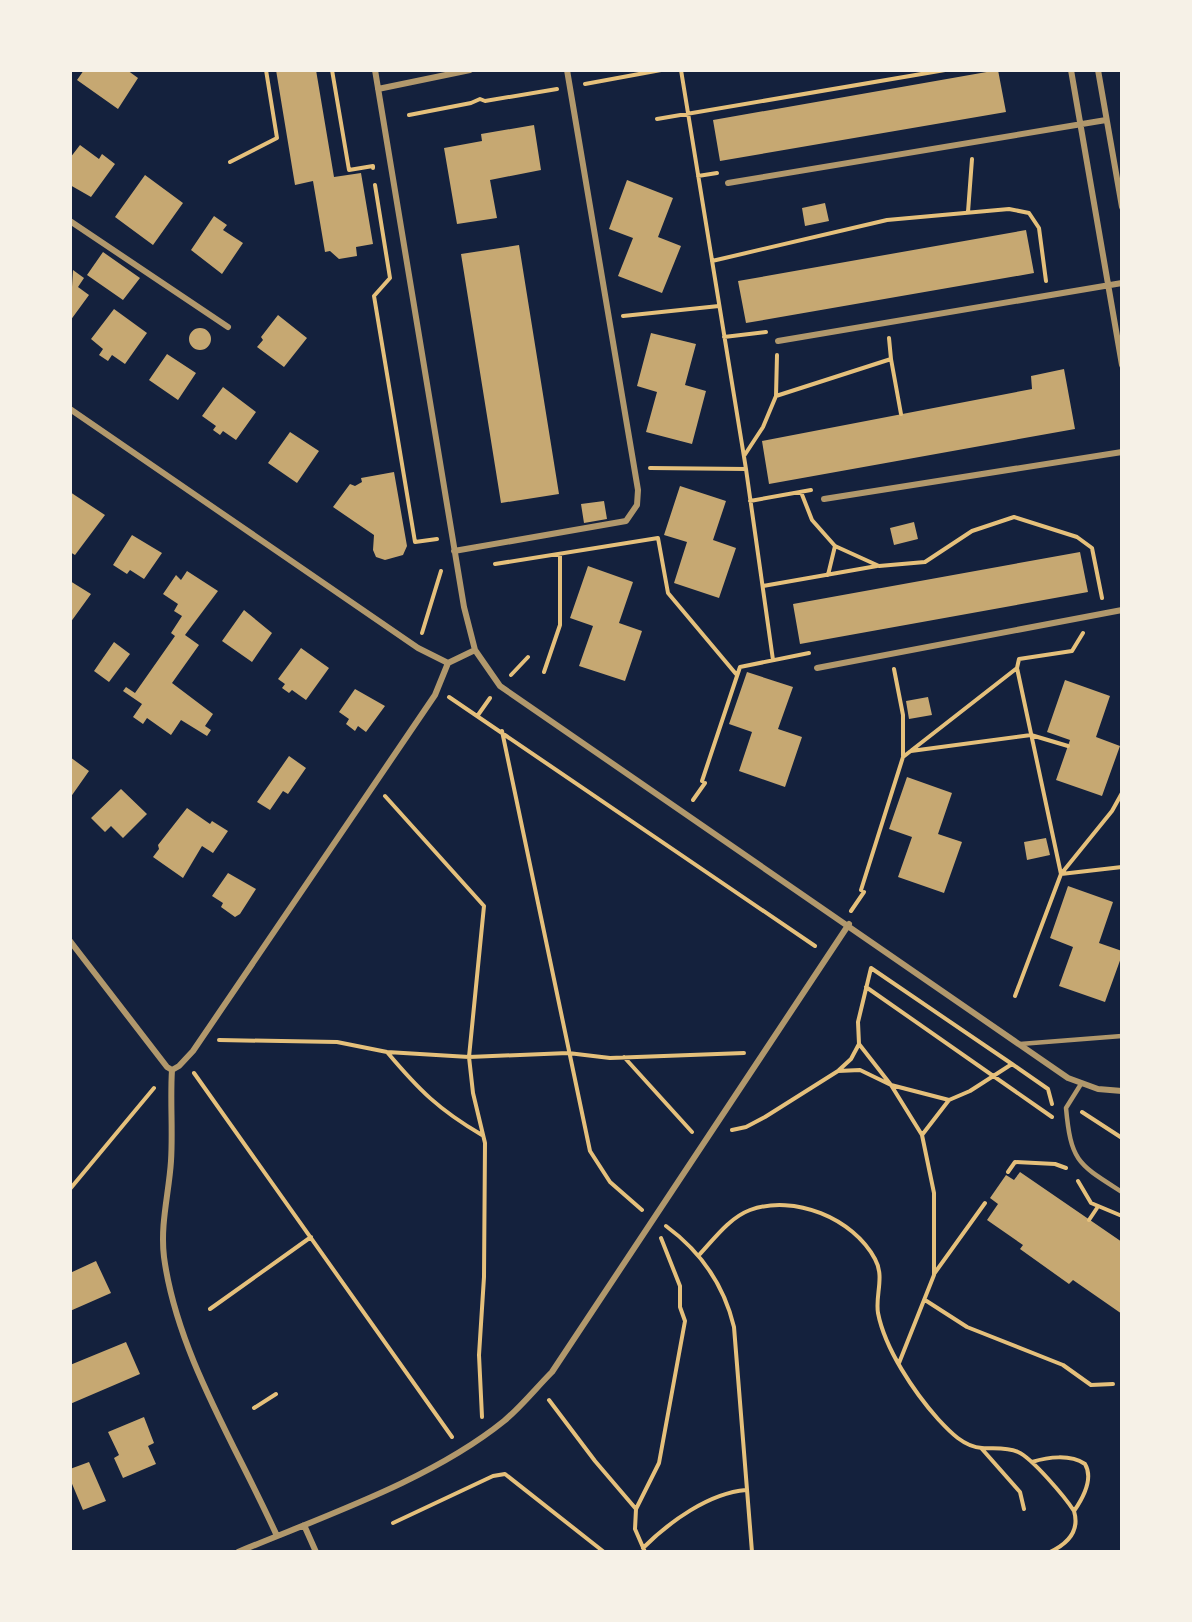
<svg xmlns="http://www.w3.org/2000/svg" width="1192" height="1622" font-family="'Alegreya Sans',sans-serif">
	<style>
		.building { fill: #c6a872 }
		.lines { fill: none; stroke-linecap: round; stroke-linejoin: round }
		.path { stroke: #e5c07b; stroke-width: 4 }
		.service { stroke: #b1986c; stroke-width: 4.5 }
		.minor { stroke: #b1986c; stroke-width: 6 }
	</style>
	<rect width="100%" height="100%" fill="#14213d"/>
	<!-- building -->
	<path class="building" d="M 84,70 L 127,70 L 138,78 L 118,109 L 77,80 Z
		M 276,70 L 316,70 L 334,177 L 361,173 L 373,244 L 356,247 L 357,256 L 339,259 L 330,251 L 325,252 L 313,181 L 295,185 Z
		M 998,70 L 1006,112 L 720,161 L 713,120 Z
		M 534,125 L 541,170 L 490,180 L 497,218 L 457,224 L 444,148 L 482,141 L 481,134 Z
		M 80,145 L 99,159 L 102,154 L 115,164 L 91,197 L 70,185 L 70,158 Z
		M 145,175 L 183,203 L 153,245 L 115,217 Z
		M 627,180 L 673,198 L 658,237 L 681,246 L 662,293 L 618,276 L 633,238 L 609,229 Z
		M 825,203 L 829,221 L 805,226 L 802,208 Z
		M 214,216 L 227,225 L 223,230 L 243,243 L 222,274 L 191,250 Z
		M 1026,230 L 1034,273 L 746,323 L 738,281 Z
		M 519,245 L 559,494 L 501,503 L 461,254 Z
		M 103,252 L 140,278 L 123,300 L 87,275 Z
		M 73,270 L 84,278 L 78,287 L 89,295 L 70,321 Z
		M 114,309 L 147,333 L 125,364 L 112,355 L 108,361 L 99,355 L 103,349 L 91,339 Z
		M 278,315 L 307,338 L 284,367 L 257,347 L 263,340 L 261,337 Z
		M189 339a11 11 0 1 1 22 0a11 11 0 1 1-22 0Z
		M 651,333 L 696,344 L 685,385 L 706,391 L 692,444 L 646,432 L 657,392 L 637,386 Z
		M 167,354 L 196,373 L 178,400 L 149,380 Z
		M 1064,369 L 1075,429 L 769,484 L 762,441 L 1032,389 L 1031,376 Z
		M 223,387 L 256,412 L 236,440 L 223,431 L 220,435 L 213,430 L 216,426 L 202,416 Z
		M 290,432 L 319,451 L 297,483 L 268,463 Z
		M 394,472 L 407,546 L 403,555 L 385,560 L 376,557 L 373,550 L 374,535 L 333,507 L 350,484 L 355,486 L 362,482 L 361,478 Z
		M 680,486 L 726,501 L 713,540 L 736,548 L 719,598 L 674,583 L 687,542 L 664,535 Z
		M 70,492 L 105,515 L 75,555 L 70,552 Z
		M 604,501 L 607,519 L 584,523 L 581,504 Z
		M 914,522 L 918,539 L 894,545 L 890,528 Z
		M 132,535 L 162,553 L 144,579 L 130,570 L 127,574 L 113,565 Z
		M 1080,552 L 1088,592 L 800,644 L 793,604 Z
		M 588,566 L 633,582 L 619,623 L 642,631 L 625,681 L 579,666 L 593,626 L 570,618 Z
		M 187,571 L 218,591 L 185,635 L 199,645 L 172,683 L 213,714 L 205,726 L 211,730 L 207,736 L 181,720 L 171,735 L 147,718 L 143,724 L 133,717 L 142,704 L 123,691 L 126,687 L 135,693 L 175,636 L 171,633 L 182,616 L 174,611 L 178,604 L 163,594 L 176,575 L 181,580 Z
		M 70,581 L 91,594 L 70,623 Z
		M 244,610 L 272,633 L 252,662 L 222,641 Z
		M 114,642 L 130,654 L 109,682 L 94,671 Z
		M 301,648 L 329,668 L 306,700 L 292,690 L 289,693 L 282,688 L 285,684 L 278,679 Z
		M 747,672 L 793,687 L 778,729 L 802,737 L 785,787 L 739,771 L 752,732 L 729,724 Z
		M 1065,680 L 1110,696 L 1096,737 L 1120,746 L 1102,796 L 1056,780 L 1070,740 L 1047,732 Z
		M 355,689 L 385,706 L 366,732 L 358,726 L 355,731 L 346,724 L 349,719 L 339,712 Z
		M 928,697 L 932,715 L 909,719 L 906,701 Z
		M 289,756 L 306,768 L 288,794 L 283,791 L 270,810 L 257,802 Z
		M 70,757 L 89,771 L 70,798 Z
		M 907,777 L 952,793 L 938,834 L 962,842 L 944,893 L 898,877 L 912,837 L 889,829 Z
		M 121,789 L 147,814 L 123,838 L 111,826 L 105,832 L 91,818 Z
		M 187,808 L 210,824 L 212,821 L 228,831 L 213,853 L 202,846 L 183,878 L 153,857 L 159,849 L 158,845 Z
		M 1046,838 L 1050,855 L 1027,860 L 1024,842 Z
		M 228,873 L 256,889 L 240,914 L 235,917 L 221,907 L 223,903 L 212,896 Z
		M 1068,886 L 1113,902 L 1099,943 L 1122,951 L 1122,955 L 1105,1002 L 1059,986 L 1073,947 L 1050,938 Z
		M 1020,1172 L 1122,1242 L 1122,1314 L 1073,1280 L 1069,1284 L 1020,1249 L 1023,1245 L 987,1220 L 998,1204 L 990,1198 L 1006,1175 L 1014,1180 Z
		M 96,1261 L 111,1293 L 70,1311 L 70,1273 Z
		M 126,1342 L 140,1374 L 70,1404 L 70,1365 Z
		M 144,1417 L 154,1443 L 148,1446 L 156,1464 L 123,1478 L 114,1458 L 119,1455 L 108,1432 Z
		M 89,1462 L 106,1501 L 83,1510 L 70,1479 L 70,1469 Z"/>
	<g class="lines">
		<!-- path -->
		<path class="path" d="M 332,70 L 349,170 L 373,166 L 373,168
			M 681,70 L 746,469 L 773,660
			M 585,84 L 661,70
			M 409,115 L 471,103 L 480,99 L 485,101 L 557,89
			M 657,119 L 945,70
			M 230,162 L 277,138 L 266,70
			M 698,176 L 717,173
			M 375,185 L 390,278 L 374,296 L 415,542 L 437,539
			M 968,212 L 972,159
			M 712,261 L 887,220 L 1009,209 L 1029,213 L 1039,228 L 1046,281
			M 623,316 L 719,306
			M 724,337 L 766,332
			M 891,359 L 901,414
			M 776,396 L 891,359 L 889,338
			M 744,456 L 763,427 L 776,396 L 777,355
			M 650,468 L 746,469
			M 801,492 L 812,520 L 835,546 L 879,566 L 925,562 L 972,531 L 1014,517 L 1077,537 L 1092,548 L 1102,598
			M 750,501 L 811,490
			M 495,564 L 658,538 L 668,593 L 736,674
			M 828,575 L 835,546
			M 763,586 L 877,566
			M 422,633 L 441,571
			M 1017,668 L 1061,874 L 1122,867
			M 894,669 L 903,715 L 903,756
			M 544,672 L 560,625 L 560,554
			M 511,675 L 528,657
			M 449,697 L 815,946
			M 478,715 L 490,698
			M 502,731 L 590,1151 L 610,1182 L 642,1210
			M 911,751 L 1031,735 L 1068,746
			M 702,781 L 740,667 L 809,653
			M 385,796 L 484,906 L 469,1057 L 473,1093 L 485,1143 L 484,1277 L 479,1355 L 482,1417
			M 693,800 L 705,783
			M 861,890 L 903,757 L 1017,668 L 1019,659 L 1072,651 L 1083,633
			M 851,911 L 864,892
			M 866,987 L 1052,1117
			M 1015,996 L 1061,874 L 1112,811 L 1122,793
			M 219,1040 L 337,1042 L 387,1052 L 469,1057 L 568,1053 L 610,1058 L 744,1053
			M 387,1052 C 419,1090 439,1110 482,1135
			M 624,1057 L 692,1132
			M 839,1070 L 851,1059 L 859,1044
			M 194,1073 L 452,1437
			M 949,1100 L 891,1085 L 859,1044 L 858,1022 L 871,968 L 1012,1064
			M 1082,1112 L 1122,1138
			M 732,1130 L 746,1127 L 765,1117 L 838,1071 L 860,1070 L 891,1085 L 922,1135
			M 1008,1172 L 1015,1162 L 1055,1164 L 1066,1168
			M 1078,1181 L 1091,1203 L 1122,1216
			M 70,1189 L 154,1088
			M 1089,1220 L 1097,1208
			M 666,1226 C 700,1251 724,1285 734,1327 L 752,1552
			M 699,1255 C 714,1239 729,1218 750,1210 C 794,1194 853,1218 875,1259 C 885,1277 875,1295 878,1313 C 885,1349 914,1392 938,1419 C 950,1432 964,1447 982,1448 C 994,1449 1007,1447 1018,1452 C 1032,1458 1065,1497 1074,1511 C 1080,1531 1067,1544 1050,1552
			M 934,1274 L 985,1203
			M 925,1300 L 967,1327 L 1063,1365 L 1091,1385 L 1113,1384
			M 210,1309 L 311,1237
			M 899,1363 L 934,1275 L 934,1193 L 922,1135 L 949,1100 L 970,1091 L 1012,1064 L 1048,1089 L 1052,1104
			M 549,1400 L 595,1461 L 636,1509
			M 254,1408 L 276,1394
			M 982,1449 L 1020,1492 L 1024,1509
			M 1032,1462 C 1048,1457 1070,1454 1085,1464 C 1094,1479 1083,1498 1074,1511
			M 393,1523 L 493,1476 L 505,1474 L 604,1552
			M 643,1548 C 669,1522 709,1493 746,1490
			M 645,1552 L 635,1529 L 636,1509 L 659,1463 L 685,1321 L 680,1307 L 680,1286 L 661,1238"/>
		<!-- service -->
		<path class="service" d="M 1020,1044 L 1122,1036
			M 1081,1084 L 1066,1108 C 1071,1162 1078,1164 1122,1192"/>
		<!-- minor -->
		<path class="minor" d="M 375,70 L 464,607 L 475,650 L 500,686 L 1068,1078 L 1098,1089 L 1122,1091
			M 1071,70 L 1122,365
			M 1098,70 L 1122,207
			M 378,89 L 470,70
			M 728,183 L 1106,120
			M 70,221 L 228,327
			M 778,341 L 1122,283
			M 70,409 L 418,648 L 448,663 L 475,650
			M 824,499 L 1122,452
			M 454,551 L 626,521 L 637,505 L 638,490 L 567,70
			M 817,668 L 1122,610
			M 70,941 L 167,1067 L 172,1070
			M 172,1070 L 179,1066 L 193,1051 L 435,695 L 448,663
			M 172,1070 C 170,1100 173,1130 171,1161 C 169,1193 160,1224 164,1257 C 177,1354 237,1447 277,1536
			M 304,1525 L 316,1552
			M 238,1552 C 324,1516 431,1480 504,1421 C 521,1407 536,1388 552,1372 L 849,924"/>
	</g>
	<!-- border -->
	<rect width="1192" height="1622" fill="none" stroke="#f6f1e7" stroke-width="144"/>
</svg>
